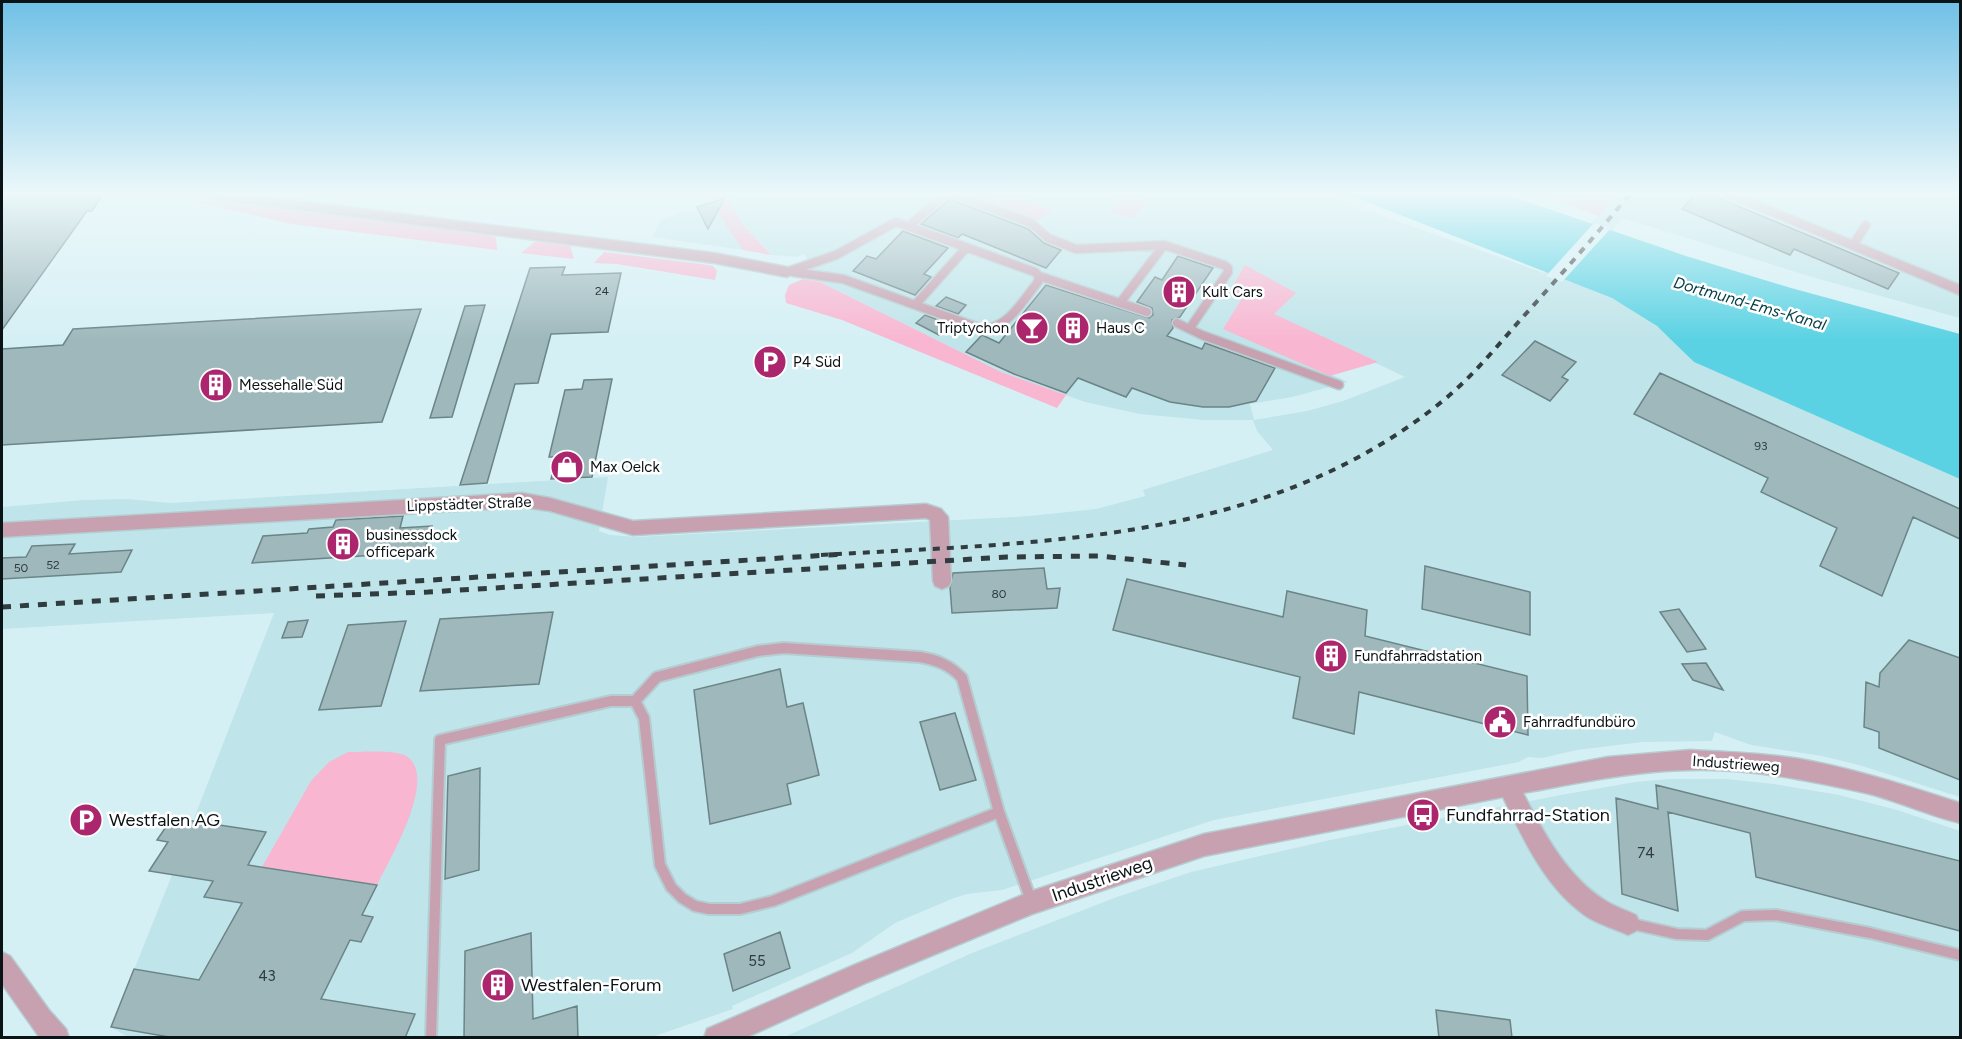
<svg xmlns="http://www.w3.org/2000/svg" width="1962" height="1039" font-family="Figtree,sans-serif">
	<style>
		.built { fill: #bfe4e9; fill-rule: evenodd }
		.green { fill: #f9b6d1 }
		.water { fill: #5ad2e3 }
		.pier { fill: #d5f0f5 }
		.building { fill: #9eb8bc; stroke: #6b8488; stroke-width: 1.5 }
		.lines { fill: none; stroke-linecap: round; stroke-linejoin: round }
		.service-far1-casing { stroke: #b5cdd1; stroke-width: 11 }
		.service-casing { stroke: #b5cdd1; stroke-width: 14 }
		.minor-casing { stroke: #b5cdd1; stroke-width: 3 }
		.service-far1 { stroke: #c7a1b0; stroke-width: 8 }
		.service { stroke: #c7a1b0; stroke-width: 10 }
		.minor { fill: #c7a1b0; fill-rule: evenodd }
		.rail-far1 { stroke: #303c3f; stroke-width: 4; stroke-dasharray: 7 7; stroke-linecap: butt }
		.rail { stroke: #303c3f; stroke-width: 5; stroke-dasharray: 9 9; stroke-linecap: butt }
		.labels { text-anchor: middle; stroke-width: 5; stroke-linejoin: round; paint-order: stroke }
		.number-label { font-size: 12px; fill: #2f3c3f }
		.poi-label { font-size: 15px; fill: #0a1315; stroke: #fff; text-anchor: start }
		.street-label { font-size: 15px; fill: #0a1315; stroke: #fff }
		.near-number-label { font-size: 15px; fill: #2f3c3f }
		.water-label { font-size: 16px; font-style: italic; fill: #074048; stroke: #fff }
		.near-poi-label { font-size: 18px; fill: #0a1315; stroke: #fff; text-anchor: start }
		.near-street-label { font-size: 18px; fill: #0a1315; stroke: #fff }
	</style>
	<rect width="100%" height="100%" fill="#d5f0f5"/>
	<!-- built -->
	<path class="built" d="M 726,194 L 1321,194 L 1544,273 L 1618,194 L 1960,194 L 1960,318 L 1812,277 L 1623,218 L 1567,280 L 1612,298 L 1645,317 L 1668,335 L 1694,362 L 1960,479 L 1960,797 L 1859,765 L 1822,756 L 1751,745 L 1715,732 L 1712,741 L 1642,742 L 1577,750 L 1542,758 L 1528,757 L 1519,762 L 1214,820 L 1002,890 L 967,894 L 954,898 L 895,923 L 852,953 L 732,1006 L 733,1009 L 652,1037 L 128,1037 L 111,1027 L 172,875 L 149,871 L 167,842 L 157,840 L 172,818 L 193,821 L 274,613 L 2,629 L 2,507 L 84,500 L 127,499 L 170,503 L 608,477 L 599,531 L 610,535 L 636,537 L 1030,516 L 1096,509 L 1145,496 L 1143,490 L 1273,450 L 1257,431 L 1253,420 L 1204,420 L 1140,414 L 1085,402 L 1001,372 L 820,282 L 804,254 L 798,257 L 771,255 L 742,224 ZM 1295,293 L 1273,314 L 1405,377 L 1343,401 L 1307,411 L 1254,420 L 1250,404 L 1292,397 L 1348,382 L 1224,328 L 1242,298 Z
		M 713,202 L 743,250 L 652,237 L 662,219 Z
		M 1669,779 L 1726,779 L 1774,784 L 1839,795 L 1897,810 L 1960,831 L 1960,1037 L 782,1038 L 972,953 L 1117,897 L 1191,872 L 1330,840 L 1561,795 L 1635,782 Z"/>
	<!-- green -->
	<path class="green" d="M 710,194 L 726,194 L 742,224 L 771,255 L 743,250 L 720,216 Z
		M 968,194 L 1012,194 L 1052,210 L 1035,222 L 965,196 Z
		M 1118,194 L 1140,194 L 1136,198 L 1147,202 L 1133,218 L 1110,212 L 1120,196 Z
		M 1540,194 L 1618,194 L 1598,216 Z
		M 214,200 L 489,235 L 496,237 L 497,250 L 292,224 L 197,202 Z
		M 536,241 L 570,245 L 574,259 L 521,253 Z
		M 604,252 L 701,264 L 713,266 L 717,271 L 715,280 L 617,264 L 594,263 Z
		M 1245,265 L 1296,293 L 1274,314 L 1378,362 L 1330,376 L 1223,329 L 1242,298 L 1230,291 Z
		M 803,279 L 820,282 L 1001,372 L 1066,395 L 1057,408 L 842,320 L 786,303 L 785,295 L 789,285 Z
		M 348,752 C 362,752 397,749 408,757 C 437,780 390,858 377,885 L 262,867 L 311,781 L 329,762 Z"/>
	<!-- water -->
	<path class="water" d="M 1347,194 L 1505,194 L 1686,256 L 1791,288 L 1960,334 L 1960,479 L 1694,362 L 1657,326 L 1612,298 Z"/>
	<!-- pier -->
	<path class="pier" d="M 1594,223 L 1611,228 L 1562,282 L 1546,276 Z"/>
	<!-- building -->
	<path class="building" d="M 2,194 L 103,194 L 92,211 L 87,211 L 2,330 Z
		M 1696,194 L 1709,194 L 1899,273 L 1888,289 L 1794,249 L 1790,255 L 1682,209 Z
		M 725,198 L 708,229 L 697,207 Z
		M 950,199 L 1028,229 L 1044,243 L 1061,250 L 1046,268 L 962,234 L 958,238 L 921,224 Z
		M 903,231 L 948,248 L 924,274 L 931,277 L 915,295 L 853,271 L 867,256 L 876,259 Z
		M 1178,256 L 1213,268 L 1180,317 L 1172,320 L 1173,328 L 1167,336 L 1202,349 L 1205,343 L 1275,368 L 1256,401 L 1229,407 L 1203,407 L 1170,402 L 1132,388 L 1126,397 L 1078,378 L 1066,393 L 1014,374 L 966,352 L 982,335 L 999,343 L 1046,285 L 1149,318 L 1153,315 L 1152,308 L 1137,302 L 1155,277 L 1162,280 Z
		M 565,267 L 562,275 L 621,273 L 608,332 L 551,334 L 538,383 L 515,384 L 487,483 L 460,485 L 530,268 Z
		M 946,297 L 966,305 L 958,314 L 936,306 Z
		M 485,305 L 452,417 L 430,418 L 465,306 Z
		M 421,309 L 382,422 L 2,445 L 2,349 L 63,345 L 73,329 Z
		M 925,315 L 949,324 L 939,335 L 916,323 Z
		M 1535,341 L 1576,362 L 1562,377 L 1568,380 L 1550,401 L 1502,375 Z
		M 1660,373 L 1960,509 L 1960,539 L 1913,517 L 1882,596 L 1820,566 L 1837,528 L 1761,492 L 1768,478 L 1634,414 Z
		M 612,379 L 592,477 L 551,479 L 557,457 L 549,457 L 565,390 L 582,389 L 584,380 Z
		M 403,516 L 400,528 L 432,526 L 424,552 L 252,563 L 263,536 L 307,533 L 309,529 L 333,527 L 336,520 Z
		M 75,544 L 69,554 L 132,550 L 121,572 L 2,579 L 2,558 L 26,557 L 32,546 Z
		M 1425,566 L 1530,592 L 1530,635 L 1422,609 Z
		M 1044,568 L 1047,589 L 1060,588 L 1057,608 L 952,613 L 950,587 L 953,573 Z
		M 1127,579 L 1283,617 L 1287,591 L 1367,610 L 1365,636 L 1527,676 L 1528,735 L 1359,692 L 1354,734 L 1293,718 L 1300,677 L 1113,630 Z
		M 1679,609 L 1706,649 L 1687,652 L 1660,612 Z
		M 553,612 L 539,684 L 420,691 L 440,619 Z
		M 308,620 L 302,637 L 282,638 L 288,622 Z
		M 406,621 L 381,706 L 319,710 L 348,625 Z
		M 1909,640 L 1960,658 L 1960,780 L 1879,748 L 1879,732 L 1864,727 L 1866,682 L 1879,687 L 1880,673 Z
		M 1706,663 L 1723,690 L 1693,680 L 1682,664 Z
		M 780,669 L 787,707 L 803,703 L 819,775 L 787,784 L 791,804 L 710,824 L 694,690 Z
		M 955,713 L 976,780 L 940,790 L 920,722 Z
		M 480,768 L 479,870 L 445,879 L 448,776 Z
		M 1656,785 L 1960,861 L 1960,931 L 1756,877 L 1750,833 L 1668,812 L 1678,911 L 1622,894 L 1616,798 L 1658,809 Z
		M 172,818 L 266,832 L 248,865 L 377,885 L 362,915 L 373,917 L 361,942 L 350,940 L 321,999 L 415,1014 L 405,1038 L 175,1038 L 111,1027 L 134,969 L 199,980 L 242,903 L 204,897 L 213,881 L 149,871 L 168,842 L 157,840 Z
		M 780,932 L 790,968 L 733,991 L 724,954 Z
		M 531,933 L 533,1019 L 577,1006 L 578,1038 L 464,1038 L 465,951 Z
		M 1436,1010 L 1510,1020 L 1512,1038 L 1439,1038 Z"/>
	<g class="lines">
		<!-- service-far1 casing -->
		<g class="service-far1-casing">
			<path id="service-far1" d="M 953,194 L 1031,223 L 1048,238 L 1076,249 L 1164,245 L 1224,265 L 1228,268 L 1228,272 L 1190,328
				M 909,226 L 946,194
				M 1853,245 L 1866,225
				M 787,272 L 836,255 L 896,222 L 1035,272 L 1039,276 L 1147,312
				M 793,272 L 843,279 L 982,329 C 1009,328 1022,301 1038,282 L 1039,276
				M 1120,303 L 1164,245
				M 916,304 L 966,248
				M 1177,323 L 1202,335 L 1339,385"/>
		</g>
		<!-- service casing -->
		<g class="service-casing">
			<path id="service" d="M 784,648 L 920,657 C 937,660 950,665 962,678 L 999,812 L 773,901 L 740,909 L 709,909 L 695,906 L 682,898 L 671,887 L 660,865 L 644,718 L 635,701 L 657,677 L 758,651 Z
				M 999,812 L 1032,903
				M 1628,923 L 1677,934 L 1707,935 L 1743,916 L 1776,915 L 1870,933 L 1960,955
				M 431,1038 L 440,740 L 611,701 L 635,701"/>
		</g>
		<!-- minor casing -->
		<g class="minor-casing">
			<path id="minor" d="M 201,194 L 243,194 L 714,253 L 787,267 L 794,272 L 787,277 L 714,263 L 208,198 Z
				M 1720,194 L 1740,194 L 1960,285 L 1960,295 Z
				M 522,493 L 550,498 L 633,521 L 926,504 L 941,509 L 948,517 L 951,581 L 949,586 L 942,589 L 935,586 L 933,581 L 930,520 L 926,518 L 633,535 L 550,511 L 522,507 L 2,537 L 2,523 Z
				M 1690,750 C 1727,752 1764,753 1800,759 C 1855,769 1908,786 1960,803 L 1960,823 C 1930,816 1900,802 1870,794 C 1811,781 1751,768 1690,770 C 1633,771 1578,783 1523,793 C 1544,833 1567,877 1606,901 C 1615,907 1626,910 1636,915 L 1640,923 L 1636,931 L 1628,935 C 1615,929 1601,925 1589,918 C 1547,891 1524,841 1503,797 L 1204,856 L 1032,914 L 868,982 L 745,1038 L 704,1038 L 707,1029 L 852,966 L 1032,891 L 1204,834 L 1608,757 Z
				M 2,952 L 10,956 L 49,1010 L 66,1029 L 69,1038 L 40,1038 L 2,984 Z"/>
		</g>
		<!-- service-far1 -->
		<use href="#service-far1" class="service-far1"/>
		<!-- service -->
		<use href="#service" class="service"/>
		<!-- minor -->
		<use href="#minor" class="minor"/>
		<!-- rail-far1 -->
		<path class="rail-far1" d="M 821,555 C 1038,542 1268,545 1445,399 C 1474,375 1498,345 1522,318 C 1559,277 1595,236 1630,194"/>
		<!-- rail -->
		<path class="rail" d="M 316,596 L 428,592 L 1007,557 L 1099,556 L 1186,565
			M 2,607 L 845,554"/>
	</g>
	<!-- sky -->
	<linearGradient id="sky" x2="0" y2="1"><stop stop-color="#6fc0e6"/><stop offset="0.57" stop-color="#ecf8fa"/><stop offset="1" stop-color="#ecf8fa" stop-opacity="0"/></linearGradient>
	<rect width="1962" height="340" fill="url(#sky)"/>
	<!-- icons -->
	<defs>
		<g id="building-disc" transform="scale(1.725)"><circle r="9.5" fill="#ac266e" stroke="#fff"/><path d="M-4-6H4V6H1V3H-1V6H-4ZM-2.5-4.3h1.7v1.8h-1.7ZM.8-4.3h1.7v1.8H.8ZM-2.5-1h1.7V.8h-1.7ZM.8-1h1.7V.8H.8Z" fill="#fff"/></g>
		<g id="bar-disc" transform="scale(1.725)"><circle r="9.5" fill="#ac266e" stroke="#fff"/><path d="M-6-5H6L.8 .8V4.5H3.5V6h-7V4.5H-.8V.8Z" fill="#fff"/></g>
		<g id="parking-disc" transform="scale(1.725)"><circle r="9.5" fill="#ac266e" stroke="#fff"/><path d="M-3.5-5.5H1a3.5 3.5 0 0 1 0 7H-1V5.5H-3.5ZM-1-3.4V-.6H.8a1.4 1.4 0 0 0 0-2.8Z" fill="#fff"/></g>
		<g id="shop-disc" transform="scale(1.725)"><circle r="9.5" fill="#ac266e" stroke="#fff"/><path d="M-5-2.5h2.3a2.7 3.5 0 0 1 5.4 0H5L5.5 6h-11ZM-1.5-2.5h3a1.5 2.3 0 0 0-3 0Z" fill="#fff"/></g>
		<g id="civic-disc" transform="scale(1.725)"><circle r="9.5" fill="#ac266e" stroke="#fff"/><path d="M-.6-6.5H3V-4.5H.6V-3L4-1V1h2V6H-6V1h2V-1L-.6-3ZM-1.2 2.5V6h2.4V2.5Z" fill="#fff"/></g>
		<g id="bus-disc" transform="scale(1.725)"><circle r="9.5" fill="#ac266e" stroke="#fff"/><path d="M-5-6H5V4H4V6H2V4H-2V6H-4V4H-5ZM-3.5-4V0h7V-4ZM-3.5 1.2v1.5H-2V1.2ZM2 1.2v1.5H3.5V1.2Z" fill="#fff"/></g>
	</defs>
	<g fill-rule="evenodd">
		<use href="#building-disc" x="1179" y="292"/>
		<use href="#bar-disc" x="1032" y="328"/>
		<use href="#building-disc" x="1073" y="328"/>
		<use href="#parking-disc" x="770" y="362"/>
		<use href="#building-disc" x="216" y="385"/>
		<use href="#shop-disc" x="567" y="467"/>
		<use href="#building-disc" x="343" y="544"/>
		<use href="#building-disc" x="1331" y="656"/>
		<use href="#civic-disc" x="1500" y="722"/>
		<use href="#bus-disc" x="1423" y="815"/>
		<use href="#parking-disc" x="86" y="820"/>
		<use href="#building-disc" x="498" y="985"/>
	</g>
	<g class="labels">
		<!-- number labels -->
		<g class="number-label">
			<text x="602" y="295">24</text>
			<text x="1761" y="450">93</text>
			<text x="53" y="569">52</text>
			<text x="21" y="572">50</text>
			<text x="999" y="598">80</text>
		</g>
		<!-- poi labels -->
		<g class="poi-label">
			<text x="1202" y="297">Kult Cars</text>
			<text x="1009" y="333" text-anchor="end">Triptychon</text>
			<text x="1096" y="333">Haus C</text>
			<text x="793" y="367">P4 Süd</text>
			<text x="239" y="390">Messehalle Süd</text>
			<text x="590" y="472">Max Oelck</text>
			<text x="366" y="540">businessdock<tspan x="366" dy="17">officepark</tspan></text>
			<text x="1354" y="661">Fundfahrradstation</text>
			<text x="1523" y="727">Fahrradfundbüro</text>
		</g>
		<!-- street labels -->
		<g class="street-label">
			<text transform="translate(469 504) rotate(-2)" y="5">Lippstädter Straße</text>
			<text transform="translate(1736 764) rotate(4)" y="5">Industrieweg</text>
		</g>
		<!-- near-number labels -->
		<g class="near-number-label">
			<text x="1646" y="858">74</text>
			<text x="757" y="966">55</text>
			<text x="267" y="981">43</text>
		</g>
		<!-- water labels -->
		<g class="water-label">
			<text transform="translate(1750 303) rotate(16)" y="6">Dortmund-Ems-Kanal</text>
		</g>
		<!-- near-poi labels -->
		<g class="near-poi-label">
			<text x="1446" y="821">Fundfahrrad-Station</text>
			<text x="109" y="826">Westfalen AG</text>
			<text x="521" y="991">Westfalen-Forum</text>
		</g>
		<!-- near-street labels -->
		<g class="near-street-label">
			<text transform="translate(1102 879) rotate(-19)" y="6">Industrieweg</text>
		</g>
	</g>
	<!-- border -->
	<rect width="1962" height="1039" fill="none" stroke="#0a1315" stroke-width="6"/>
</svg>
